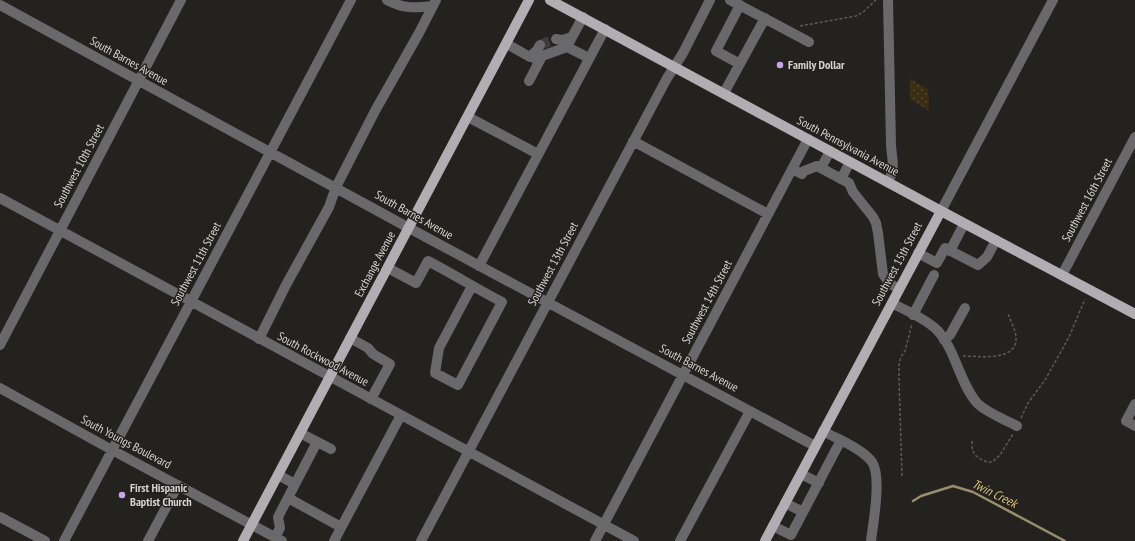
<svg xmlns="http://www.w3.org/2000/svg" width="1135" height="541" font-family="'PT Sans Narrow',sans-serif">
	<style>
		.park { fill: url(#park-dots) }
		.lines { fill: none; stroke-linecap: round; stroke-linejoin: round }
		.stream { stroke: #9a8d6d; stroke-width: 2.5 }
		.minor-tunnel { stroke: #3e3d3a; stroke-width: 10; stroke-dasharray: 10 5; stroke-linecap: butt }
		.path { stroke: #5d5b58; stroke-width: 1.5; stroke-dasharray: 3 2; stroke-linecap: butt }
		.minor { stroke: #69686a; stroke-width: 10 }
		.major { stroke: #b0aeb2; stroke-width: 10 }
		.poi-dot { fill: #c7a6ef; stroke: #24221f; stroke-width: 1.5 }
		.labels { text-anchor: middle; stroke-width: 3; stroke-linejoin: round; paint-order: stroke }
		.street-label { font-size: 12px; fill: #d3d3d0; stroke: #24221f }
		.poi-label { font-size: 12px; font-weight: bold; fill: #d3d3d0; stroke: #24221f; text-anchor: start }
		.water-label { font-size: 13px; font-style: italic; fill: #dcbf78; stroke: #24221f }
	</style>
	<defs>
		<pattern id="park-dots" width="8" height="8" patternUnits="userSpaceOnUse"><rect width="8" height="8" fill="#392e13"/><path d="M2 2h.1M6 6h.1" fill="none" stroke="#554b34" stroke-width="1.8" stroke-linecap="round"/></pattern>
	</defs>
	<rect width="100%" height="100%" fill="#24221f"/>
	<!-- park -->
	<path class="park" d="M 910,79 L 928,89 L 929,111 L 910,99 Z"/>
	<g class="lines">
		<!-- stream -->
		<path class="stream" d="M 913,501 L 921,496 L 953,486 L 973,492 L 1065,541"/>
		<!-- minor-tunnel -->
		<path class="minor-tunnel" d="M 540,45 L 556,39"/>
		<!-- path -->
		<path class="path" d="M 800,26 L 856,16 L 863,12 L 876,0
			M 963,356 C 978,356 1017,362 1016,338 C 1016,331 1011,322 1008,314
			M 1021,418 L 1028,403 L 1045,380 L 1069,337 L 1085,299
			M 972,441 C 972,444 972,448 973,451 C 975,457 985,463 992,462 L 1000,455 L 1013,434
			M 902,476 L 899,378 L 899,364 L 901,357 L 905,351 L 912,324"/>
		<!-- minor -->
		<path class="minor" d="M 387,0 C 404,9 414,8 433,6
			M 730,0 L 809,42
			M 888,0 L 891,145 C 892,162 896,166 888,182
			M 0,5 L 409,228 L 815,446
			M 556,39 L 562,40 L 572,37 L 583,17
			M 507,44 L 530,57 L 537,50 L 540,45
			M 567,47 L 589,58
			M 539,62 L 542,56 L 567,47 L 572,37
			M 740,64 L 716,51 L 740,5
			M 529,81 L 539,62 L 535,59
			M 724,93 L 765,18
			M 468,117 L 538,154
			M 633,141 L 768,214
			M 821,168 L 830,151
			M 792,169 L 802,174 L 804,171 L 817,166 L 849,183 L 853,192 L 873,217 L 876,223 L 878,233 L 883,274 L 889,283 L 899,289
			M 841,179 L 850,162
			M 0,198 L 634,541
			M 941,211 L 1053,0
			M 950,251 L 964,224
			M 918,253 L 937,263 L 945,248 L 978,265 L 987,257 L 996,240
			M 479,266 L 605,29
			M 388,268 L 416,283 L 428,261 C 453,274 477,289 502,302 L 458,385 L 435,373 L 439,348 L 472,286
			M 1062,275 L 1135,137
			M 892,303 C 906,311 925,318 937,330 C 956,350 959,382 977,403 C 987,413 1004,419 1017,426
			M 913,315 L 934,275
			M 350,338 L 368,348 L 373,354 L 390,364 L 371,399
			M 259,339 L 286,285 L 329,207 L 336,187 L 375,111 L 419,33 L 436,0
			M 944,340 L 950,335 L 965,308
			M 0,345 L 181,0
			M 0,388 L 112,450 L 282,541
			M 1135,404 L 1126,421 L 1135,426
			M 823,431 C 837,439 863,449 872,462 C 882,476 873,524 871,541
			M 300,433 L 331,449
			M 801,474 L 819,483
			M 278,475 L 295,484
			M 288,498 L 341,527
			M 785,503 L 803,512
			M 0,517 L 45,541
			M 773,526 L 791,535 L 841,440
			M 275,537 L 280,528 L 278,517 L 317,442
			M 64,541 L 351,0
			M 148,541 L 178,485
			M 334,541 L 401,415
			M 421,541 L 666,80 L 683,53 L 710,0
			M 595,541 L 808,139
			M 680,541 L 750,411"/>
		<!-- major -->
		<path class="major" d="M 550,0 L 941,211 L 1135,314
			M 243,541 L 529,0
			M 765,541 L 941,211"/>
	</g>
	<!-- markers -->
	<g class="poi-dot">
		<circle cx="780" cy="65" r="4"/>
		<circle cx="122" cy="495" r="4"/>
	</g>
	<g class="labels">
		<!-- street labels -->
		<g class="street-label">
			<text transform="translate(129 61) rotate(29)" y="4">South Barnes Avenue</text>
			<text transform="translate(848 146) rotate(28)" y="4">South Pennsylvania Avenue</text>
			<text transform="translate(79 166) rotate(-62)" y="4">Southwest 10th Street</text>
			<text transform="translate(1087 200) rotate(-62)" y="4">Southwest 16th Street</text>
			<text transform="translate(414 215) rotate(29)" y="4">South Barnes Avenue</text>
			<text transform="translate(196 264) rotate(-62)" y="4">Southwest 11th Street</text>
			<text transform="translate(375 264) rotate(-62)" y="4">Exchange Avenue</text>
			<text transform="translate(553 264) rotate(-62)" y="4">Southwest 13th Street</text>
			<text transform="translate(897 264) rotate(-62)" y="4">Southwest 15th Street</text>
			<text transform="translate(707 302) rotate(-62)" y="4">Southwest 14th Street</text>
			<text transform="translate(323 359) rotate(28)" y="4">South Rockwood Avenue</text>
			<text transform="translate(699 368) rotate(28)" y="4">South Barnes Avenue</text>
			<text transform="translate(126 442) rotate(28)" y="4">South Youngs Boulevard</text>
		</g>
		<!-- poi labels -->
		<g class="poi-label">
			<text x="788" y="69">Family Dollar</text>
			<text x="130" y="492">First Hispanic<tspan x="130" dy="14">Baptist Church</tspan></text>
		</g>
		<!-- water labels -->
		<g class="water-label">
			<text transform="translate(995 493) rotate(26)" y="5">Twin Creek</text>
		</g>
	</g>
</svg>
